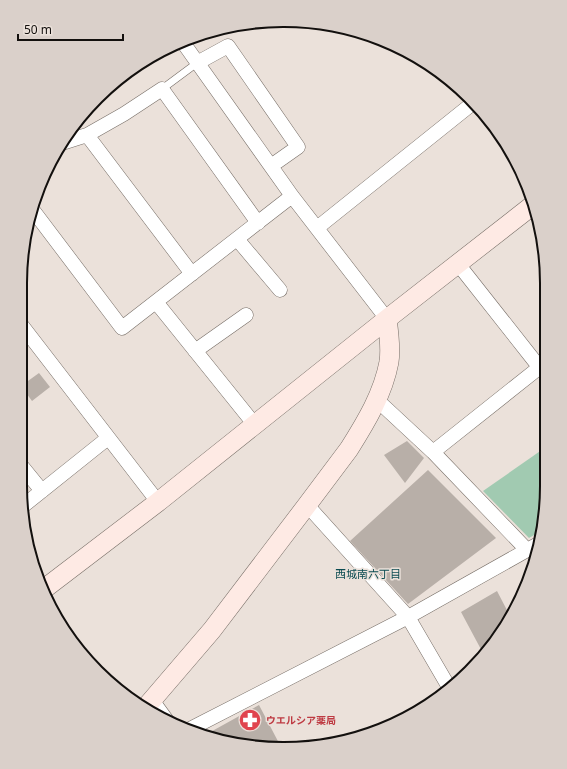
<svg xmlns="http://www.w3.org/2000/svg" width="567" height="769" font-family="'Noto Sans','Noto Sans JP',sans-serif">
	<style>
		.green { fill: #a1cab1 }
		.building { fill: #b8afa8 }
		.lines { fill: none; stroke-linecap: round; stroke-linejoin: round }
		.lane-casing { stroke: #766d66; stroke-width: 8 }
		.street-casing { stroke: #766d66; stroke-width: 15 }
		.secondary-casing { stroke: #766d66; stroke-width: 20 }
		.lane { stroke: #fff; stroke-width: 7 }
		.street { stroke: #fff; stroke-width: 14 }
		.secondary { stroke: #feeae4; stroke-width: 19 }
		.labels { text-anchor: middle; stroke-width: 3; stroke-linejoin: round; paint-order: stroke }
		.health-label { font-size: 10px; font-weight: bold; fill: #be3a42; stroke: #ebe1da; text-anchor: start }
		.neighbourhood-label { font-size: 11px; fill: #0b4b51; stroke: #ebe1da }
		.rim { fill: none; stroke: #13100e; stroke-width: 2 }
	</style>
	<rect width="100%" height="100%" fill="#ebe1da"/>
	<!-- green -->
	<path class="green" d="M 546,447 L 546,503 L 541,531 L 529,538 L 483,491 Z"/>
	<!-- building -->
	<path class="building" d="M 20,339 L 28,348 L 20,353 Z
		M 39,373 L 50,387 L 32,401 L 21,386 Z
		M 407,441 L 424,458 L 405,483 L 384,455 Z
		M 428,470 L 496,538 L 408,604 L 350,541 Z
		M 497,591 L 511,618 L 484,655 L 461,612 Z
		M 259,705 L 281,747 L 232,744 L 205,735 Z"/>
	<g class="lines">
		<!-- lane casing -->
		<g class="lane-casing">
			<path id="lane" d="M 162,89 L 197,63"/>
		</g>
		<!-- street casing -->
		<g class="street-casing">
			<path id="street" d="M 182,41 L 292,196 L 387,319
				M 197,63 L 228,46 L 298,147 L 271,166
				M 87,135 L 192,274
				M 62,143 L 87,135 L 124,114 L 162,89 L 258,223
				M 32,209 L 122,328 L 292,196
				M 317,228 L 473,103
				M 237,239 L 280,290
				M 458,264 L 540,368
				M 156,302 L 255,425
				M 20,323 L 158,502
				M 195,351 L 246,315
				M 377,400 L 433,452 L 527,550
				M 433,452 L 545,363
				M 20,464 L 42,491
				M 307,505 L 408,617 L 450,689
				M 23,506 L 108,438
				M 152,700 L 168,722
				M 190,729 L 408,617 L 538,544"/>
		</g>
		<!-- secondary casing -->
		<g class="secondary-casing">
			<path id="secondary" d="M 44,589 L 158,502 L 387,319 L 533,205
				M 146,707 L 212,630 L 307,505 L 349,449 C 366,422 383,394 389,362 C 391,348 389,333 387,319"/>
		</g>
		<!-- lane -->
		<use href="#lane" class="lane"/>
		<!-- street -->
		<use href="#street" class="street"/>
		<!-- secondary -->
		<use href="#secondary" class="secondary"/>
	</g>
	<!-- icons -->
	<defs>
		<g id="pharmacy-disc" transform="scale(1.15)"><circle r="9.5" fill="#e0444e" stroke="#ebe1da"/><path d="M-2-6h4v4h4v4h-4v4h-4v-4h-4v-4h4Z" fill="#fff"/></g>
	</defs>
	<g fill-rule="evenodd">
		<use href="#pharmacy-disc" x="250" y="720"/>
	</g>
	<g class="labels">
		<!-- health labels -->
		<g class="health-label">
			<text x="266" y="724">ウエルシア薬局</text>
		</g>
		<!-- neighbourhood labels -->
		<g class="neighbourhood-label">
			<text x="368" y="578">西城南六丁目</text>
		</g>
	</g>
	<!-- crop -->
	<path d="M0 0H567V769H0ZM283 27H284A256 256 0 0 1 540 283V486A256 256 0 0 1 284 742H283A256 256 0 0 1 27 486V283A256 256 0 0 1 283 27Z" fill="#dad0ca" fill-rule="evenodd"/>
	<path class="rim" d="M283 27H284A256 256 0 0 1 540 283V486A256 256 0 0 1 284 742H283A256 256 0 0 1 27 486V283A256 256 0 0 1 283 27Z"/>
	<!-- scale -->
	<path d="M18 34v6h105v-6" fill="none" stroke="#13100e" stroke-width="2"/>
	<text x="24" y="34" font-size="12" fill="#13100e" stroke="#ebe1da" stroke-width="3" paint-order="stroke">50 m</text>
</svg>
